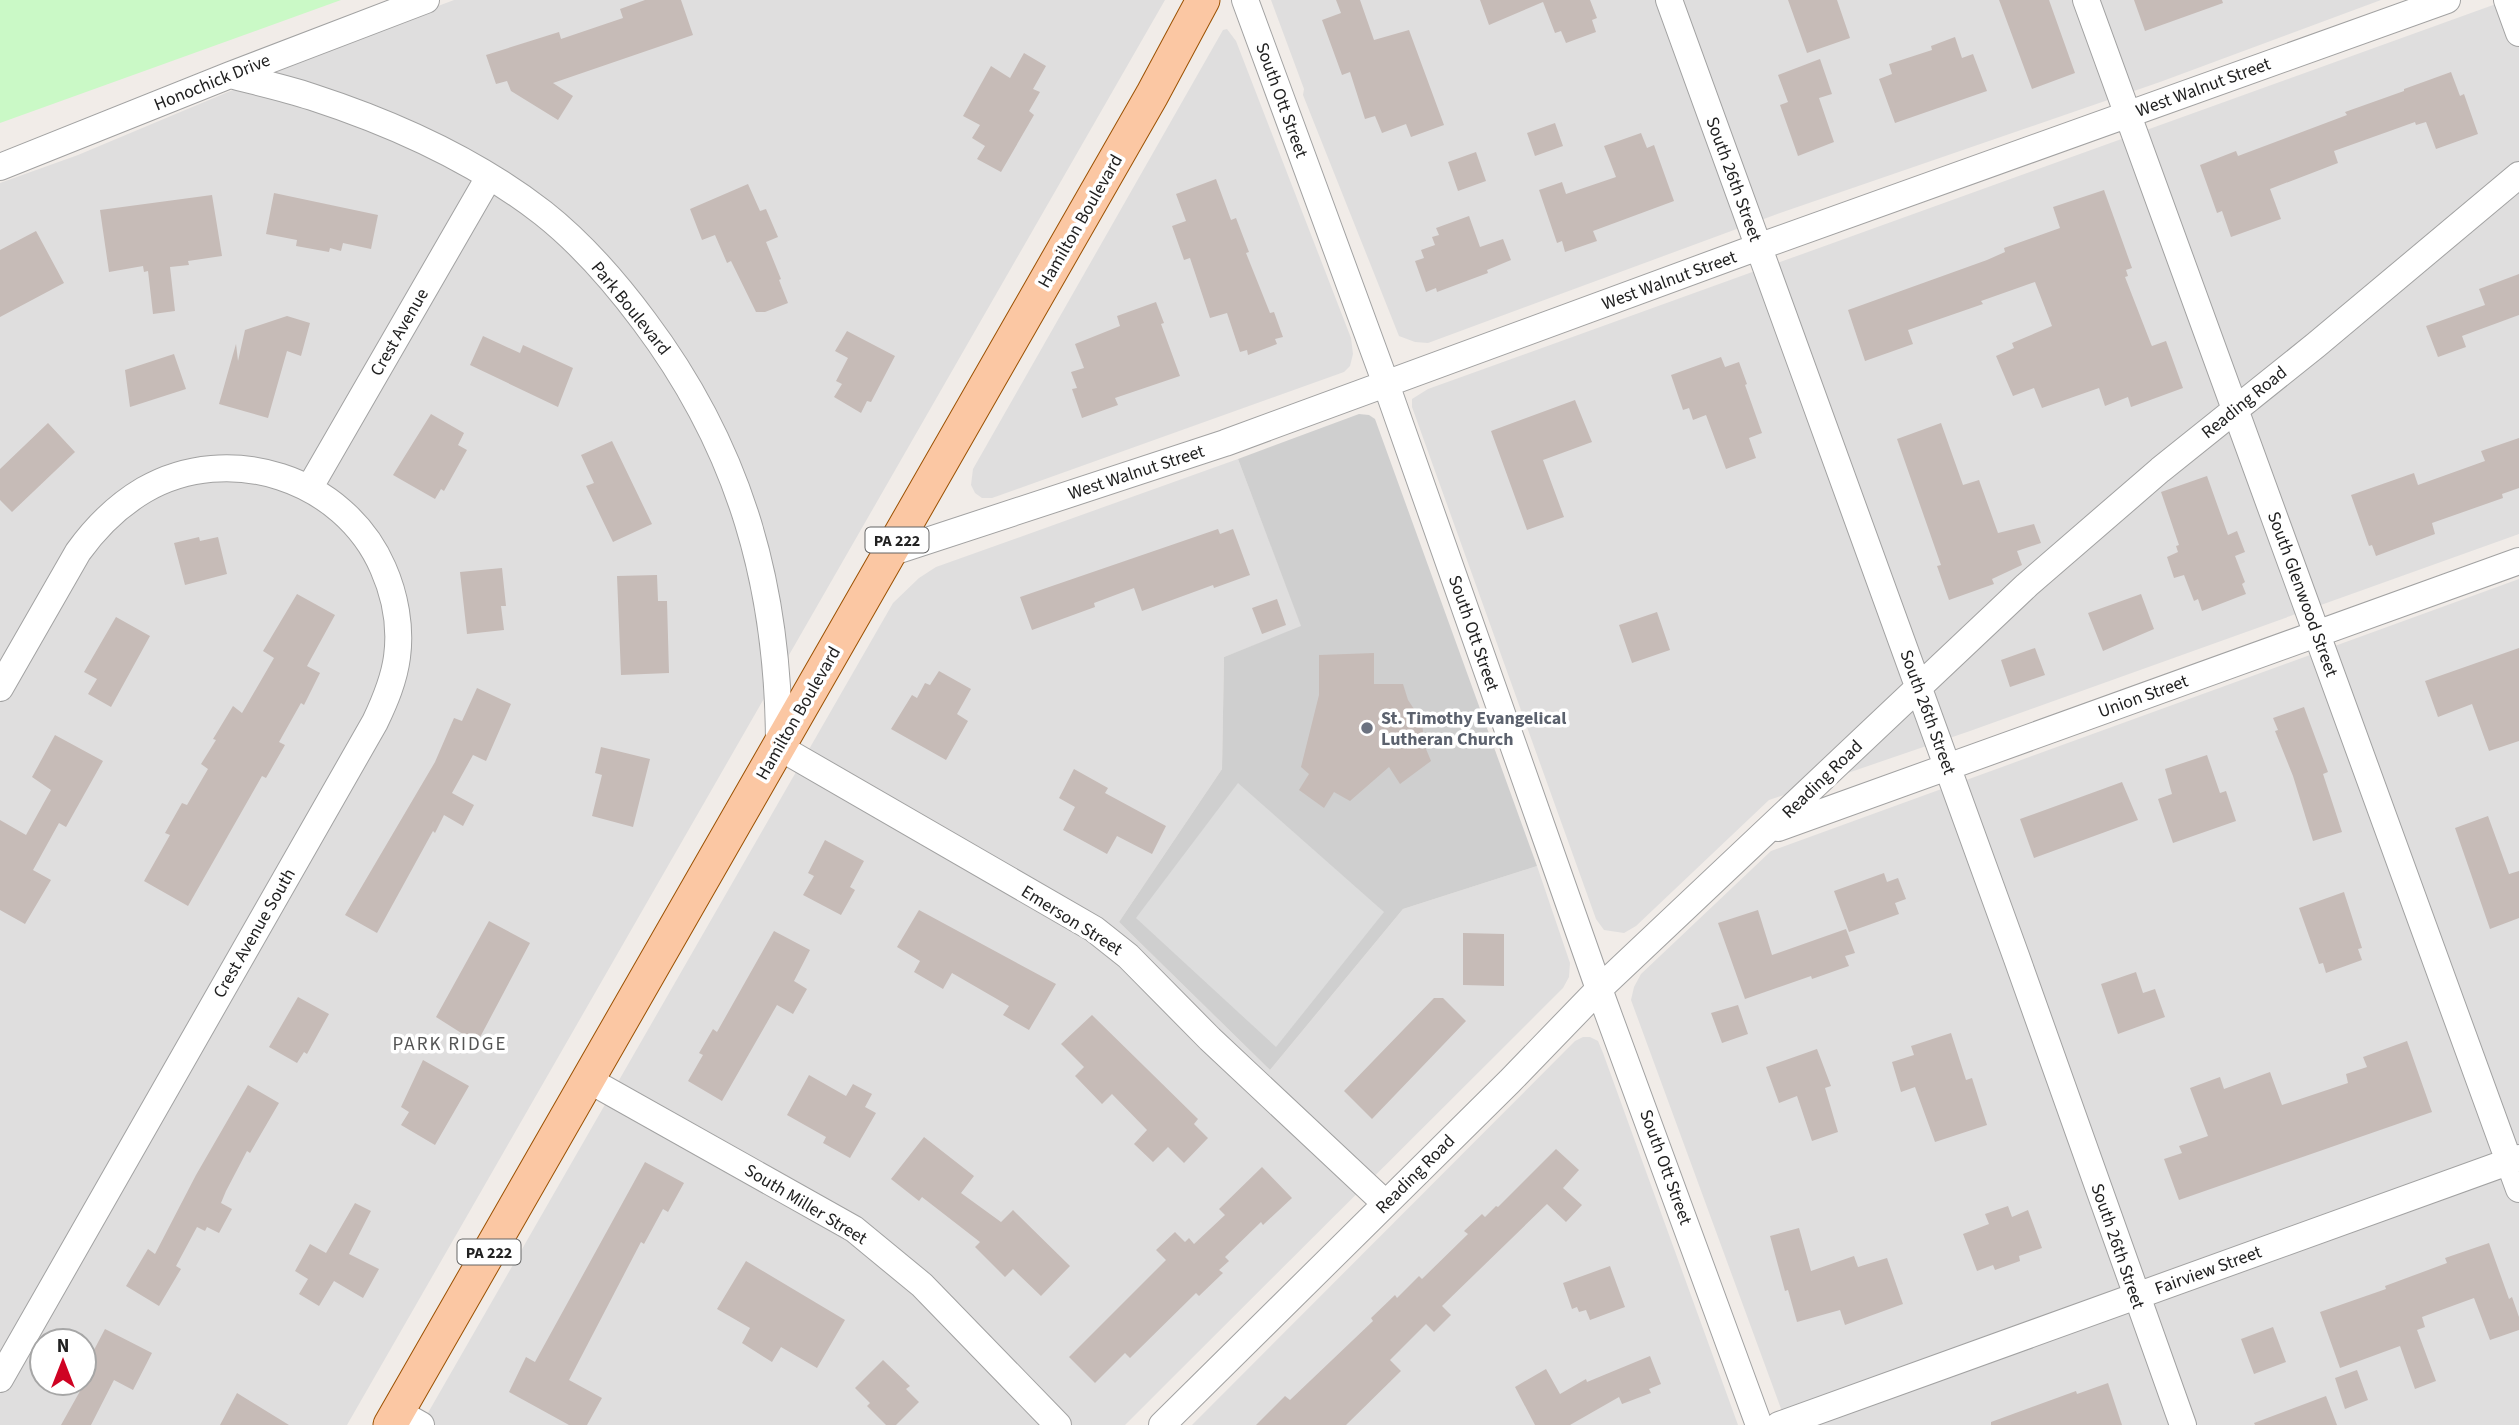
<svg xmlns="http://www.w3.org/2000/svg" width="2519" height="1425" font-family="'Source Sans 3',sans-serif">
	<style>
		.residential { fill: #dfdede; fill-rule: evenodd }
		.religious { fill: #cfcfcf }
		.park { fill: #caf9c6 }
		.parking { fill: #ddd }
		.building { fill: #c6bbb7 }
		.lines { fill: none; stroke-linecap: round; stroke-linejoin: round }
		.minor-casing { stroke: #a2a2a2; stroke-width: 28 }
		.major-casing { stroke: #9b5102; stroke-width: 35 }
		.minor { stroke: #fff; stroke-width: 26 }
		.major { stroke: #fbc7a3; stroke-width: 33 }
		.worship-dot { fill: #6b7280; stroke: #fff; stroke-width: 2.5 }
		.labels { text-anchor: middle; stroke-width: 7; stroke-linejoin: round; paint-order: stroke }
		.shield { fill: #fff; stroke: #646464; stroke-width: 2 }
		.shield-label { font-size: 16px; font-weight: bold; fill: #212121 }
		.street-label { font-size: 18px; fill: #212121; stroke: #fff }
		.worship-label { font-size: 18px; font-weight: bold; fill: #5b616d; stroke: #fff; text-anchor: start }
		.neighbourhood-label { font-size: 19px; letter-spacing: 2px; fill: #545454; stroke: #fff }
	</style>
	<rect width="100%" height="100%" fill="#f1ece8"/>
	<!-- residential -->
	<path class="residential" d="M 454,0 L 1165,0 L 347,1425 L 0,1425 L 0,183 L 78,155 L 385,26 ZM 42,1341 L 84,1341 L 84,1383 L 42,1383 Z
		M 1271,0 L 2381,0 L 2160,82 L 1780,213 L 1428,343 L 1415,342 L 1399,336 L 1303,95 L 1304,89 Z
		M 2507,0 L 2519,0 L 2519,534 L 1970,731 L 1769,800 L 1636,926 L 1624,933 L 1604,930 L 1596,919 L 1412,407 L 1412,399 L 1428,389 Z
		M 1227,29 L 1236,41 L 1351,338 L 1353,354 L 1350,366 L 1344,372 L 992,498 L 982,498 L 975,493 L 971,485 L 973,469 L 1223,30 Z
		M 1238,459 L 1302,627 L 1224,657 L 1222,769 L 1119,922 L 1270,1070 L 1403,909 L 1537,866 L 1570,963 L 1569,977 L 1563,988 L 1125,1425 L 421,1425 L 893,603 L 919,578 L 936,567 Z
		M 2519,579 L 2519,1425 L 1787,1425 L 1631,1000 L 1634,987 L 1641,974 L 1771,851 Z
		M 1583,1037 L 1590,1037 L 1598,1041 L 1603,1053 L 1738,1425 L 1192,1425 L 1575,1041 Z"/>
	<!-- religious -->
	<path class="religious" d="M 1359,414 L 1369,415 L 1375,419 L 1537,866 L 1403,909 L 1270,1070 L 1119,922 L 1222,769 L 1224,657 L 1301,626 L 1238,459 Z"/>
	<!-- park -->
	<path class="park" d="M 0,0 L 341,0 L 0,123 Z"/>
	<!-- parking -->
	<path class="parking" d="M 1238,783 L 1384,912 L 1276,1047 L 1136,918 Z"/>
	<!-- building -->
	<path class="building" d="M 645,0 L 681,0 L 693,35 L 553,83 L 573,96 L 558,120 L 511,91 L 507,81 L 496,84 L 486,55 L 559,32 L 561,39 L 623,18 L 620,9 Z
		M 1336,0 L 1360,0 L 1374,40 L 1409,30 L 1444,125 L 1411,137 L 1406,124 L 1382,133 L 1375,116 L 1365,119 L 1350,72 L 1342,75 L 1322,20 L 1341,13 Z
		M 1480,0 L 1590,0 L 1597,18 L 1592,20 L 1596,32 L 1566,43 L 1561,31 L 1555,33 L 1543,2 L 1489,25 Z
		M 1788,0 L 1837,0 L 1850,38 L 1807,53 Z
		M 1999,0 L 2049,0 L 2075,73 L 2032,89 Z
		M 2134,0 L 2222,0 L 2223,3 L 2145,31 Z
		M 1955,37 L 1962,58 L 1973,54 L 1987,91 L 1895,123 L 1879,79 L 1892,74 L 1889,64 L 1932,50 L 1931,46 Z
		M 1024,53 L 1046,66 L 1033,89 L 1040,92 L 1029,111 L 1034,115 L 1001,172 L 977,159 L 985,146 L 972,138 L 980,125 L 963,116 L 991,66 L 1010,78 Z
		M 1820,59 L 1832,94 L 1819,98 L 1834,142 L 1798,156 L 1780,105 L 1788,102 L 1778,75 Z
		M 2451,72 L 2460,96 L 2464,94 L 2478,134 L 2436,149 L 2426,122 L 2416,125 L 2415,122 L 2334,151 L 2338,163 L 2270,189 L 2281,219 L 2231,237 L 2222,211 L 2217,213 L 2200,165 L 2236,151 L 2238,156 L 2347,115 L 2345,112 L 2404,91 L 2404,89 Z
		M 1555,123 L 1563,146 L 1535,156 L 1527,133 Z
		M 1641,133 L 1647,148 L 1654,145 L 1674,201 L 1593,231 L 1597,241 L 1565,252 L 1562,241 L 1557,243 L 1539,190 L 1562,182 L 1566,194 L 1616,177 L 1604,146 Z
		M 1476,152 L 1486,181 L 1458,191 L 1448,162 Z
		M 1216,179 L 1231,220 L 1236,218 L 1249,252 L 1246,253 L 1270,313 L 1274,312 L 1283,337 L 1275,339 L 1277,344 L 1248,355 L 1247,350 L 1240,352 L 1227,313 L 1210,318 L 1190,258 L 1184,260 L 1172,226 L 1186,221 L 1176,194 Z
		M 748,184 L 760,211 L 766,209 L 778,237 L 766,242 L 781,279 L 779,280 L 788,303 L 765,312 L 756,312 L 731,261 L 727,263 L 715,235 L 702,240 L 690,209 Z
		M 2104,190 L 2132,268 L 2126,270 L 2128,276 L 2125,277 L 2151,344 L 2152,346 L 2166,341 L 2183,388 L 2131,407 L 2128,397 L 2105,406 L 2099,388 L 2042,408 L 2034,388 L 2013,396 L 1996,356 L 2014,348 L 2012,343 L 2052,326 L 2035,282 L 1981,301 L 1983,304 L 1908,330 L 1913,344 L 1865,361 L 1848,310 L 1987,260 L 2005,252 L 2004,248 L 2060,228 L 2053,207 Z
		M 274,193 L 378,215 L 371,249 L 343,243 L 341,251 L 330,248 L 329,252 L 296,246 L 297,240 L 266,234 Z
		M 212,195 L 222,256 L 188,261 L 189,265 L 170,267 L 175,311 L 153,314 L 148,271 L 144,272 L 143,266 L 109,272 L 100,210 Z
		M 1469,216 L 1480,247 L 1503,239 L 1511,260 L 1487,270 L 1488,273 L 1437,292 L 1436,288 L 1426,292 L 1415,261 L 1424,258 L 1421,250 L 1435,245 L 1432,237 L 1439,235 L 1436,228 Z
		M 36,231 L 64,283 L 0,317 L 0,250 Z
		M 2519,274 L 2519,315 L 2462,336 L 2466,347 L 2438,357 L 2426,326 L 2485,305 L 2479,289 Z
		M 1156,302 L 1164,323 L 1161,324 L 1180,376 L 1115,398 L 1118,405 L 1082,418 L 1072,389 L 1077,388 L 1071,372 L 1084,368 L 1075,344 L 1120,326 L 1117,316 Z
		M 287,316 L 310,323 L 301,356 L 287,351 L 268,418 L 219,404 L 236,344 L 238,361 L 245,330 Z
		M 847,331 L 895,356 L 871,402 L 867,401 L 861,413 L 834,397 L 842,384 L 836,381 L 848,358 L 835,351 Z
		M 483,336 L 520,353 L 523,345 L 573,368 L 558,407 L 470,365 Z
		M 174,354 L 186,389 L 130,407 L 125,370 Z
		M 1721,357 L 1725,367 L 1739,362 L 1747,384 L 1745,385 L 1762,433 L 1749,438 L 1756,458 L 1726,469 L 1706,415 L 1693,420 L 1689,408 L 1683,410 L 1671,375 Z
		M 1575,400 L 1592,442 L 1543,460 L 1564,517 L 1527,530 L 1491,431 Z
		M 431,414 L 464,433 L 458,445 L 467,450 L 444,491 L 441,489 L 435,499 L 393,475 Z
		M 48,423 L 75,452 L 12,512 L 0,500 L 0,469 Z
		M 1941,423 L 1963,485 L 1979,480 L 1998,533 L 2034,524 L 2041,543 L 2017,551 L 2022,565 L 1992,579 L 1994,584 L 1949,600 L 1937,566 L 1941,565 L 1897,439 Z
		M 2519,438 L 2519,488 L 2502,494 L 2503,498 L 2432,523 L 2435,534 L 2376,556 L 2372,545 L 2369,546 L 2351,495 L 2414,473 L 2418,485 L 2485,461 L 2481,451 Z
		M 612,441 L 652,524 L 613,542 L 586,486 L 594,483 L 581,455 Z
		M 2207,476 L 2228,535 L 2237,531 L 2245,552 L 2235,556 L 2245,582 L 2242,584 L 2246,594 L 2202,611 L 2198,599 L 2194,601 L 2184,575 L 2174,578 L 2167,557 L 2178,552 L 2176,546 L 2179,545 L 2161,492 Z
		M 1218,529 L 1220,534 L 1233,529 L 1250,575 L 1214,588 L 1213,585 L 1142,611 L 1134,588 L 1094,603 L 1095,607 L 1032,630 L 1020,597 Z
		M 199,537 L 200,541 L 218,537 L 227,574 L 185,585 L 174,543 Z
		M 502,568 L 506,606 L 501,606 L 504,630 L 467,634 L 460,572 Z
		M 657,575 L 658,601 L 667,601 L 669,673 L 621,675 L 617,576 Z
		M 297,594 L 335,615 L 307,666 L 320,673 L 304,705 L 301,703 L 279,742 L 285,745 L 266,778 L 262,776 L 188,906 L 144,881 L 170,835 L 165,833 L 182,803 L 187,805 L 208,769 L 201,764 L 216,740 L 213,739 L 233,706 L 242,713 L 274,658 L 263,651 Z
		M 2141,594 L 2154,629 L 2103,651 L 2088,613 Z
		M 1277,599 L 1286,625 L 1262,634 L 1252,608 Z
		M 1657,612 L 1670,650 L 1632,663 L 1619,625 Z
		M 116,617 L 150,636 L 111,707 L 88,694 L 97,679 L 84,672 Z
		M 2035,648 L 2045,675 L 2010,687 L 2001,660 Z
		M 2519,648 L 2519,741 L 2489,751 L 2472,704 L 2438,717 L 2425,681 Z
		M 1374,653 L 1374,684 L 1403,684 L 1408,700 L 1422,721 L 1424,744 L 1431,761 L 1400,784 L 1389,767 L 1350,801 L 1334,792 L 1324,808 L 1299,790 L 1309,774 L 1301,767 L 1319,695 L 1319,655 Z
		M 939,671 L 971,689 L 957,714 L 968,721 L 946,760 L 891,729 L 912,695 L 917,698 L 925,683 L 930,685 Z
		M 477,688 L 511,704 L 486,761 L 473,755 L 452,793 L 474,805 L 463,826 L 444,815 L 435,833 L 433,831 L 377,933 L 345,915 L 435,762 L 454,718 L 462,721 Z
		M 2304,707 L 2328,772 L 2323,774 L 2342,832 L 2313,841 L 2293,776 L 2275,731 L 2278,730 L 2273,718 Z
		M 55,735 L 103,761 L 66,827 L 59,823 L 33,870 L 51,880 L 25,924 L 0,910 L 0,820 L 26,835 L 51,790 L 32,777 Z
		M 601,747 L 650,759 L 633,827 L 592,816 L 602,775 L 595,773 Z
		M 2207,755 L 2220,793 L 2226,791 L 2236,821 L 2173,843 L 2158,799 L 2172,794 L 2165,769 Z
		M 1074,769 L 1108,788 L 1105,793 L 1166,826 L 1152,854 L 1117,836 L 1107,854 L 1063,830 L 1075,807 L 1059,798 Z
		M 2122,782 L 2138,820 L 2034,858 L 2020,819 Z
		M 2488,816 L 2509,874 L 2519,871 L 2519,918 L 2490,929 L 2455,828 Z
		M 825,840 L 864,861 L 850,887 L 855,890 L 841,915 L 803,895 L 814,876 L 808,873 Z
		M 1884,873 L 1887,882 L 1898,878 L 1906,899 L 1895,903 L 1899,914 L 1849,932 L 1834,891 Z
		M 2344,892 L 2362,948 L 2358,949 L 2362,960 L 2326,973 L 2323,963 L 2319,964 L 2299,908 Z
		M 919,910 L 1056,984 L 1029,1030 L 1003,1015 L 1009,1006 L 952,973 L 943,989 L 914,972 L 920,961 L 897,947 Z
		M 1758,910 L 1772,955 L 1846,929 L 1855,953 L 1845,956 L 1849,966 L 1812,979 L 1811,976 L 1745,999 L 1718,923 Z
		M 489,921 L 530,943 L 477,1043 L 436,1017 Z
		M 774,931 L 810,950 L 794,981 L 807,989 L 793,1014 L 777,1005 L 722,1101 L 688,1081 L 703,1055 L 699,1053 L 713,1029 L 717,1032 Z
		M 1463,933 L 1504,934 L 1504,986 L 1463,985 Z
		M 2136,972 L 2143,993 L 2155,989 L 2165,1017 L 2118,1034 L 2101,984 Z
		M 298,997 L 329,1014 L 307,1054 L 304,1052 L 297,1063 L 269,1047 Z
		M 1434,998 L 1443,998 L 1466,1021 L 1372,1119 L 1344,1091 Z
		M 1738,1005 L 1748,1034 L 1722,1043 L 1711,1013 Z
		M 1092,1015 L 1198,1119 L 1194,1124 L 1208,1138 L 1184,1163 L 1168,1147 L 1153,1162 L 1134,1144 L 1147,1130 L 1112,1094 L 1102,1104 L 1075,1076 L 1084,1067 L 1061,1044 Z
		M 1951,1033 L 1966,1080 L 1972,1078 L 1987,1125 L 1935,1142 L 1915,1087 L 1901,1092 L 1892,1062 L 1914,1055 L 1911,1046 Z
		M 2407,1041 L 2432,1112 L 2179,1200 L 2164,1159 L 2182,1153 L 2179,1146 L 2208,1136 L 2190,1088 L 2220,1077 L 2224,1089 L 2270,1072 L 2282,1105 L 2348,1083 L 2346,1074 L 2367,1067 L 2363,1057 Z
		M 1817,1049 L 1831,1086 L 1825,1088 L 1838,1132 L 1812,1141 L 1797,1096 L 1779,1103 L 1766,1067 Z
		M 423,1060 L 469,1086 L 435,1145 L 401,1125 L 409,1112 L 401,1107 Z
		M 809,1075 L 846,1096 L 853,1084 L 872,1094 L 865,1107 L 876,1113 L 850,1158 L 823,1143 L 826,1137 L 787,1115 Z
		M 248,1085 L 279,1103 L 250,1153 L 247,1151 L 226,1191 L 221,1203 L 232,1209 L 219,1233 L 207,1227 L 205,1231 L 197,1227 L 176,1266 L 181,1269 L 159,1306 L 126,1286 L 148,1249 L 155,1254 L 196,1175 Z
		M 924,1137 L 974,1176 L 961,1193 L 1001,1222 L 1013,1210 L 1070,1266 L 1041,1296 L 1013,1269 L 1005,1277 L 975,1247 L 980,1242 L 922,1197 L 919,1201 L 891,1179 Z
		M 1556,1149 L 1579,1170 L 1563,1188 L 1582,1205 L 1566,1222 L 1547,1204 L 1442,1306 L 1451,1315 L 1434,1332 L 1426,1324 L 1390,1360 L 1401,1371 L 1346,1425 L 1256,1425 L 1285,1396 L 1290,1400 L 1373,1321 L 1371,1318 L 1395,1295 L 1397,1298 L 1419,1276 L 1422,1279 L 1468,1234 L 1464,1231 L 1482,1214 L 1485,1217 L 1496,1206 L 1498,1207 Z
		M 645,1162 L 684,1183 L 668,1212 L 663,1209 L 644,1244 L 641,1242 L 569,1380 L 602,1398 L 587,1425 L 569,1425 L 509,1392 L 526,1357 L 535,1362 Z
		M 1262,1167 L 1292,1198 L 1263,1225 L 1261,1222 L 1225,1257 L 1229,1261 L 1219,1270 L 1223,1273 L 1199,1296 L 1196,1293 L 1130,1358 L 1125,1353 L 1095,1383 L 1069,1357 L 1166,1260 L 1156,1250 L 1175,1232 L 1185,1242 L 1189,1238 L 1194,1244 L 1225,1215 L 1219,1209 Z
		M 355,1203 L 371,1211 L 349,1254 L 379,1269 L 363,1298 L 334,1281 L 319,1306 L 299,1294 L 308,1279 L 295,1271 L 310,1244 L 326,1253 Z
		M 2008,1206 L 2012,1217 L 2028,1210 L 2042,1248 L 2019,1256 L 2020,1261 L 1995,1270 L 1993,1265 L 1977,1271 L 1963,1234 L 1989,1224 L 1985,1214 Z
		M 1799,1228 L 1811,1271 L 1854,1256 L 1858,1267 L 1887,1258 L 1903,1304 L 1845,1325 L 1840,1310 L 1797,1322 L 1788,1290 L 1785,1291 L 1770,1236 Z
		M 2489,1243 L 2509,1299 L 2512,1297 L 2519,1317 L 2519,1330 L 2490,1340 L 2474,1298 L 2422,1317 L 2425,1327 L 2417,1330 L 2436,1381 L 2415,1389 L 2400,1346 L 2340,1368 L 2320,1312 L 2386,1289 L 2385,1286 L 2447,1263 L 2445,1258 Z
		M 746,1261 L 845,1320 L 817,1368 L 781,1347 L 772,1362 L 742,1343 L 750,1328 L 717,1309 Z
		M 1610,1266 L 1625,1307 L 1590,1320 L 1586,1310 L 1579,1312 L 1577,1307 L 1572,1309 L 1563,1283 Z
		M 2273,1327 L 2286,1362 L 2254,1374 L 2241,1339 Z
		M 105,1329 L 152,1353 L 133,1390 L 114,1380 L 91,1425 L 61,1425 L 84,1384 L 84,1369 Z
		M 1650,1356 L 1661,1384 L 1649,1389 L 1651,1393 L 1622,1404 L 1619,1397 L 1570,1425 L 1535,1425 L 1515,1387 L 1546,1369 L 1560,1394 L 1586,1379 L 1587,1382 Z
		M 883,1360 L 910,1386 L 906,1389 L 919,1402 L 896,1425 L 886,1425 L 867,1406 L 870,1403 L 855,1388 Z
		M 2357,1370 L 2368,1400 L 2345,1409 L 2335,1378 Z
		M 2108,1383 L 2122,1425 L 1991,1425 L 1991,1422 L 2076,1391 L 2077,1394 Z
		M 237,1393 L 289,1425 L 220,1425 Z
		M 2326,1396 L 2337,1425 L 2255,1425 L 2254,1423 Z"/>
	<g class="lines">
		<!-- minor casing -->
		<g class="minor-casing">
			<path id="minor" d="M 1245,0 L 1386,384 L 1599,989 L 1759,1425
				M 1669,0 L 2016,956 L 2183,1425
				M 2086,0 L 2519,1189
				M 2507,0 L 2519,33
				M 230,75 C 257,82 285,88 312,97 C 392,123 476,161 543,213 C 581,243 615,282 644,321 C 741,450 779,587 779,747 L 1094,929 L 1128,956 L 1210,1039 L 1385,1203
				M 0,167 L 230,75 L 426,0
				M 310,487 L 489,177
				M 890,553 L 1225,443 L 1758,247 L 2447,0
				M 0,688 L 78,552 C 96,527 117,506 144,490 C 229,441 344,478 383,568 C 395,595 401,627 397,657 C 394,680 385,701 375,722 L 0,1379
				M 1778,828 L 2519,561
				M 587,1079 L 854,1229 L 922,1285 L 1058,1425
				M 398,1412 L 421,1425
				M 1162,1425 L 1510,1081 L 1599,989 L 2027,585 L 2160,470 L 2316,345 L 2519,175
				M 1779,1425 L 2519,1158"/>
		</g>
		<!-- major casing -->
		<g class="major-casing">
			<path id="major" d="M 390,1425 L 1152,95 L 1203,0"/>
		</g>
		<!-- minor -->
		<use href="#minor" class="minor"/>
		<!-- major -->
		<use href="#major" class="major"/>
	</g>
	<!-- markers -->
	<circle class="worship-dot" cx="1367" cy="728" r="7"/>
	<g class="labels">
		<!-- shield labels -->
		<g class="shield">
			<rect x="865.5" y="527.5" width="63" height="25" rx="5"/>
			<rect x="457.5" y="1239.5" width="63" height="25" rx="5"/>
		</g>
		<g class="shield-label">
			<text x="897" y="546">PA 222</text>
			<text x="489" y="1258">PA 222</text>
		</g>
		<!-- street labels -->
		<g class="street-label">
			<text transform="translate(212 82) rotate(-22)" y="6">Honochick Drive</text>
			<text transform="translate(2203 87) rotate(-20)" y="6">West Walnut Street</text>
			<text transform="translate(1282 100) rotate(70)" y="6">South Ott Street</text>
			<text transform="translate(1734 179) rotate(70)" y="6">South 26th Street</text>
			<text transform="translate(1080 221) rotate(-60)" y="6">Hamilton Boulevard</text>
			<text transform="translate(1669 280) rotate(-20)" y="6">West Walnut Street</text>
			<text transform="translate(631 308) rotate(51)" y="6">Park Boulevard</text>
			<text transform="translate(399 332) rotate(-60)" y="6">Crest Avenue</text>
			<text transform="translate(2244 402) rotate(-39)" y="6">Reading Road</text>
			<text transform="translate(1136 472) rotate(-18)" y="6">West Walnut Street</text>
			<text transform="translate(2303 594) rotate(70)" y="6">South Glenwood Street</text>
			<text transform="translate(1474 633) rotate(71)" y="6">South Ott Street</text>
			<text transform="translate(2143 696) rotate(-20)" y="6">Union Street</text>
			<text transform="translate(1928 712) rotate(70)" y="6">South 26th Street</text>
			<text transform="translate(798 713) rotate(-60)" y="6">Hamilton Boulevard</text>
			<text transform="translate(1822 779) rotate(-44)" y="6">Reading Road</text>
			<text transform="translate(1072 920) rotate(32)" y="6">Emerson Street</text>
			<text transform="translate(254 933) rotate(-60)" y="6">Crest Avenue South</text>
			<text transform="translate(1666 1167) rotate(70)" y="6">South Ott Street</text>
			<text transform="translate(1415 1174) rotate(-45)" y="6">Reading Road</text>
			<text transform="translate(806 1204) rotate(31)" y="6">South Miller Street</text>
			<text transform="translate(2118 1246) rotate(71)" y="6">South 26th Street</text>
			<text transform="translate(2208 1270) rotate(-20)" y="6">Fairview Street</text>
		</g>
		<!-- worship labels -->
		<g class="worship-label">
			<text x="1381" y="724">St. Timothy Evangelical<tspan x="1381" dy="21">Lutheran Church</tspan></text>
		</g>
		<!-- neighbourhood labels -->
		<g class="neighbourhood-label">
			<text x="450" y="1050">PARK RIDGE</text>
		</g>
	</g>
	<!-- north arrow -->
	<g transform="translate(63 1362)"><circle r="33" fill="#ffffff" stroke="#a6a6a6" stroke-width="2"/>
	<path d="M0-5L12 26L0 18L-12 26Z" fill="#cf0323"/>
	<text y="-10" font-size="19" font-weight="bold" text-anchor="middle" fill="#212121">N</text>
	</g>
</svg>
